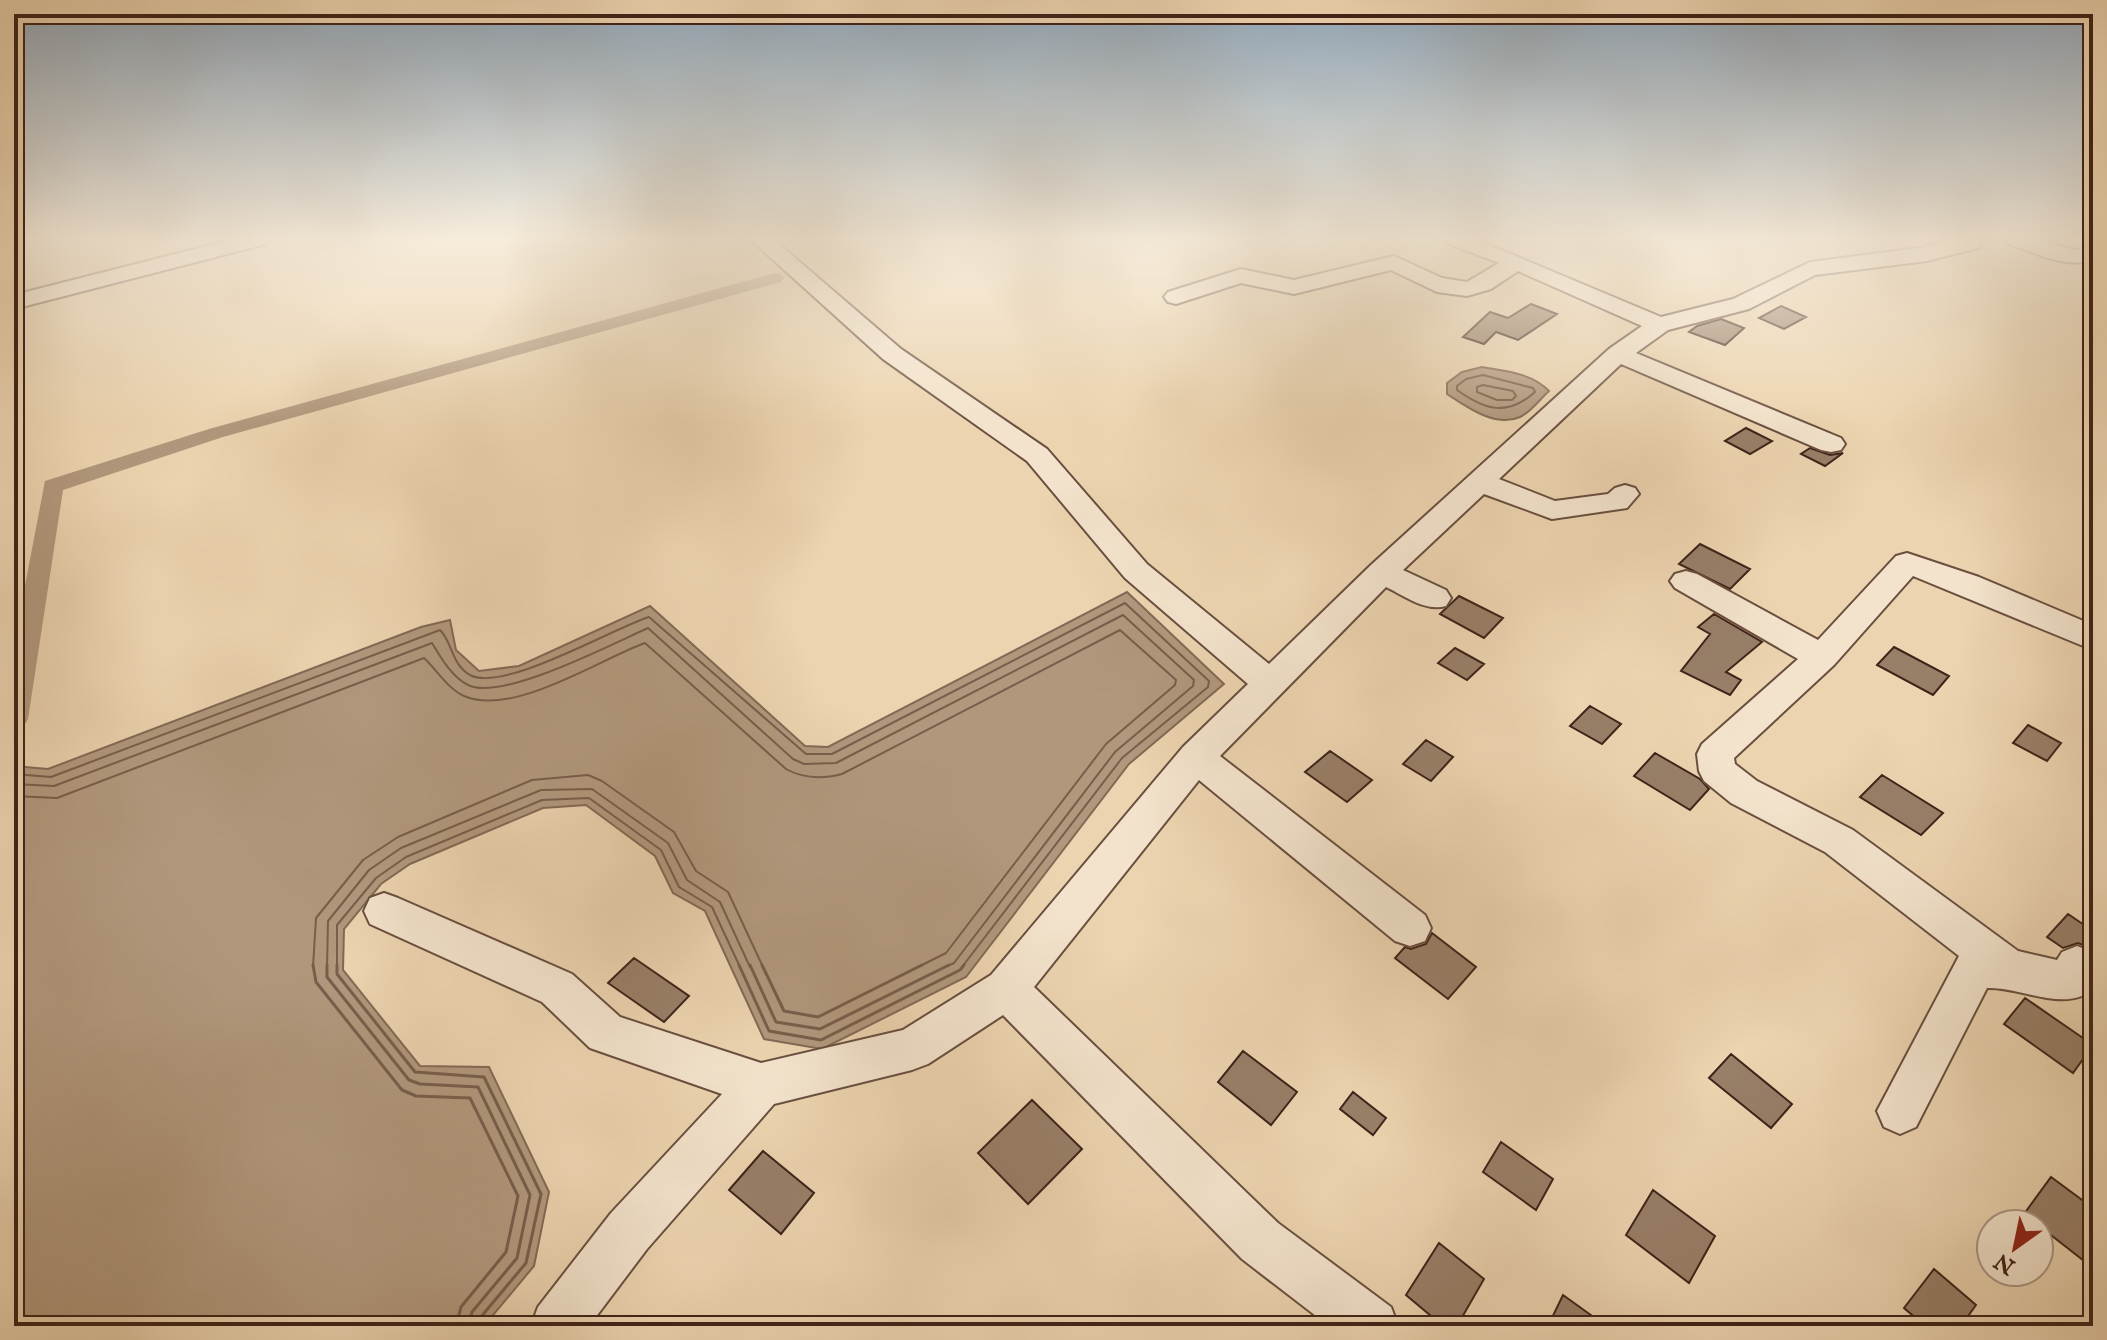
<svg xmlns="http://www.w3.org/2000/svg" width="2107" height="1340" font-family="'IM FELL English',serif">
	<style>
		.water { fill: #b1987d; stroke: #836955; stroke-width: 2 }
		.lines { fill: none; stroke-linecap: round; stroke-linejoin: round }
		.shore-far1 { stroke: #785e4b; stroke-width: 2 }
		.shore { stroke: #785e4b; stroke-width: 3 }
		.canal { fill: #b1987d; fill-rule: evenodd }
		.building { fill: #987f68; stroke: #3e2319; stroke-width: 2 }
		.minor-casing { stroke: #6a4f3f; stroke-width: 4 }
		.minor { fill: #f3e3cc; fill-rule: evenodd }
	</style>
	<rect width="100%" height="100%" fill="#ecd4b0"/>
	<filter id="stains"><feTurbulence type="fractalNoise" baseFrequency=".0025" numOctaves="4"/><feColorMatrix values="0 0 0 0 .2 0 0 0 0 .09 0 0 0 0 .02 0 0 0 .5 -.17"/></filter>
	<radialGradient id="worn" r=".72"><stop offset=".6" stop-color="#630" stop-opacity="0"/><stop offset="1" stop-color="#630" stop-opacity=".3"/></radialGradient>
	<!-- water -->
	<path class="water" d="M 1482,367 C 1505,371 1532,373 1549,391 C 1541,398 1530,413 1520,417 C 1495,428 1467,407 1447,394 L 1447,383 L 1462,372 Z
		M 1127,592 L 1224,684 L 1129,764 L 966,977 L 822,1049 L 764,1039 L 705,911 L 673,893 L 655,856 L 586,805 L 543,808 L 410,864 L 381,884 L 344,929 L 343,970 L 420,1066 L 489,1067 L 549,1192 L 534,1266 L 484,1326 L 14,1326 L 14,766 L 48,769 L 421,627 L 450,620 L 456,650 L 479,671 L 519,666 L 650,606 L 805,746 L 828,747 Z"/>
	<g class="lines">
		<!-- shore-far1 -->
		<path class="shore-far1" d="M 1483,375 L 1533,388 L 1535,392 C 1507,417 1485,410 1457,390 L 1457,386 L 1466,379 Z
			M 1483,385 L 1513,391 L 1516,396 L 1512,400 L 1497,400 L 1477,392 L 1477,387 Z
			M 14,774 L 51,777 L 440,630 C 453,643 451,664 470,675 C 503,693 611,629 649,617 L 806,754 L 832,754 L 1125,603 L 1209,681 L 1208,687 L 1122,758 L 962,967
			M 14,784 L 54,786 L 432,643 C 441,658 452,677 468,685 C 501,702 614,643 648,628 L 793,759 L 804,764 L 836,763 L 1123,615 L 1194,680 L 1193,686 L 1115,752 L 954,963 L 945,967
			M 14,796 L 57,798 L 424,658 C 437,670 448,689 464,696 C 513,717 598,660 645,643 L 786,769 C 804,779 823,779 842,774 L 1120,630 L 1176,680 L 1175,685 L 1106,744 L 946,953 L 918,967
			M 313,967 L 316,918 L 363,860 L 398,837 L 532,780 L 588,775 L 602,781 L 674,832 L 696,871 L 728,892 L 763,967
			M 327,967 L 328,921 L 369,870 L 401,848 L 541,790 L 592,789 L 668,843 L 687,880 L 720,902 L 750,967
			M 337,967 L 337,925 L 376,878 L 406,857 L 542,800 L 589,798 L 661,850 L 679,887 L 712,907 L 740,967"/>
		<!-- shore -->
		<path class="shore" d="M 313,965 L 316,982 L 402,1090 L 416,1096 L 470,1098 L 518,1196 L 506,1252 L 461,1307 L 456,1326
			M 327,965 L 327,977 L 409,1080 L 420,1084 L 478,1087 L 530,1195 L 517,1258 L 472,1312 L 468,1326
			M 337,965 L 337,974 L 415,1072 L 484,1077 L 541,1194 L 526,1263 L 480,1318 L 478,1326
			M 739,965 L 769,1031 L 821,1040 L 960,970 L 964,965
			M 750,965 L 776,1022 L 820,1029 L 949,965
			M 762,965 L 784,1011 L 818,1017 L 922,965"/>
		<!-- canal -->
		<path class="canal" d="M 775,273 L 781,274 L 784,278 L 781,282 L 223,437 L 63,490 L 28,719 L 24,726 L 14,729 L 14,643 L 45,481 L 209,429 Z"/>
	</g>
	<!-- building -->
	<path class="building" d="M 1531,304 L 1557,314 L 1518,340 L 1496,332 L 1484,344 L 1463,337 L 1490,312 L 1508,318 Z
		M 1781,306 L 1806,317 L 1784,329 L 1759,318 Z
		M 1721,319 L 1744,328 L 1725,345 L 1689,332 L 1697,326 Z
		M 1746,428 L 1772,441 L 1750,454 L 1725,441 Z
		M 1810,448 L 1830,455 L 1843,453 L 1825,466 L 1801,454 Z
		M 1700,544 L 1750,569 L 1730,589 L 1679,564 Z
		M 1459,596 L 1503,618 L 1484,638 L 1440,614 Z
		M 1714,614 L 1762,642 L 1726,672 L 1741,680 L 1730,695 L 1681,671 L 1710,634 L 1698,627 Z
		M 1894,647 L 1949,676 L 1933,695 L 1877,665 Z
		M 1455,648 L 1484,664 L 1467,680 L 1438,663 Z
		M 1590,706 L 1621,724 L 1602,744 L 1570,726 Z
		M 2028,725 L 2061,743 L 2047,761 L 2013,743 Z
		M 1426,740 L 1453,757 L 1431,781 L 1403,764 Z
		M 1330,751 L 1372,780 L 1347,802 L 1305,772 Z
		M 1655,753 L 1700,779 L 1709,789 L 1690,810 L 1634,776 Z
		M 1882,775 L 1943,813 L 1921,835 L 1860,797 Z
		M 2068,914 L 2093,931 L 2093,949 L 2078,943 L 2063,948 L 2047,937 Z
		M 1432,933 L 1476,967 L 1448,999 L 1395,958 L 1405,947 L 1411,949 L 1426,944 Z
		M 634,958 L 689,996 L 664,1022 L 608,983 Z
		M 2025,998 L 2093,1045 L 2073,1073 L 2004,1024 Z
		M 1243,1051 L 1297,1092 L 1271,1125 L 1218,1082 Z
		M 1731,1054 L 1792,1104 L 1771,1128 L 1709,1078 Z
		M 1353,1092 L 1386,1118 L 1373,1135 L 1340,1109 Z
		M 1032,1100 L 1082,1149 L 1028,1204 L 978,1153 Z
		M 1501,1142 L 1553,1179 L 1536,1210 L 1483,1172 Z
		M 763,1151 L 814,1193 L 781,1234 L 729,1190 Z
		M 2051,1177 L 2093,1208 L 2093,1268 L 2024,1214 Z
		M 1653,1190 L 1715,1236 L 1689,1283 L 1626,1235 Z
		M 1439,1243 L 1484,1279 L 1457,1326 L 1443,1326 L 1406,1295 Z
		M 1934,1269 L 1976,1305 L 1961,1326 L 1925,1326 L 1904,1308 Z
		M 1563,1295 L 1606,1326 L 1548,1326 Z"/>
	<g class="lines">
		<!-- minor casing -->
		<g class="minor-casing">
			<path id="minor" d="M 234,239 L 269,239 L 266,244 L 14,309 L 14,295 Z
				M 750,239 L 773,239 L 901,349 L 1047,449 L 1147,564 L 1269,664 L 1371,565 L 1609,349 L 1642,326 L 1518,271 L 1491,289 L 1467,296 L 1437,292 L 1391,270 L 1294,294 L 1241,283 L 1176,304 L 1168,302 L 1164,297 L 1168,292 L 1241,269 L 1294,280 L 1394,256 L 1442,278 L 1467,282 L 1499,263 L 1449,244 L 1446,239 L 1475,239 L 1661,317 L 1733,299 L 1810,262 L 1927,247 L 1954,239 L 1978,239 L 1981,243 L 1978,248 L 1927,261 L 1815,275 L 1749,309 L 1668,330 L 1636,353 L 1841,438 L 1845,444 L 1841,450 L 1831,452 L 1821,450 L 1621,364 L 1499,479 L 1555,501 L 1608,494 L 1615,488 L 1625,485 L 1635,488 L 1639,494 L 1627,508 L 1552,519 L 1484,494 L 1403,570 L 1446,590 L 1451,598 L 1446,606 C 1425,612 1405,596 1386,587 L 1220,756 L 1425,915 L 1431,928 L 1425,941 L 1410,946 L 1395,941 L 1199,780 L 1034,987 L 1278,1223 L 1391,1307 L 1398,1326 L 1329,1326 L 1242,1259 L 1003,1015 L 928,1064 L 912,1070 L 774,1104 L 647,1249 L 589,1326 L 531,1326 L 538,1307 L 611,1213 L 722,1094 L 590,1048 L 542,1002 L 370,924 L 364,911 L 370,898 L 384,893 L 398,898 L 572,974 L 620,1017 L 761,1063 L 903,1030 L 991,975 L 1183,747 L 1248,684 L 1125,578 L 1027,461 L 883,359 Z
				M 2006,239 L 2036,239 L 2075,250 L 2093,247 L 2093,261 C 2064,268 2036,253 2009,244 Z
				M 1907,553 L 1979,577 L 2093,625 L 2093,650 L 1913,576 L 1834,665 L 1734,758 L 1735,764 L 1757,781 L 1853,830 L 2018,951 L 2057,960 L 2062,952 L 2077,946 L 2092,952 L 2093,976 L 2082,996 C 2053,1007 2019,987 1987,988 L 1916,1127 L 1900,1134 L 1884,1127 L 1877,1111 L 1959,956 L 1825,852 L 1731,803 L 1704,781 L 1699,771 L 1697,754 L 1702,744 L 1798,659 L 1675,588 L 1670,581 L 1675,574 L 1686,571 L 1697,574 L 1818,640 L 1896,556 Z"/>
		</g>
		<!-- minor -->
		<use href="#minor" class="minor"/>
	</g>
	<!-- sky -->
	<linearGradient id="sky" x2="0" y2="1"><stop stop-color="#92a9bd"/><stop offset="0.56" stop-color="#f6ecdb"/><stop offset="1" stop-color="#f6ecdb" stop-opacity="0"/></linearGradient>
	<rect width="2107" height="426" fill="url(#sky)"/>
	<!-- margin -->
	<rect width="2107" height="1340" fill="none" stroke="#ecd4b0" stroke-width="48"/>
	<rect x="16" y="16" width="2075" height="1308" fill="none" stroke="#3e2319" stroke-width="4"/>
	<rect x="24" y="24" width="2059" height="1292" fill="none" stroke="#3e2319" stroke-width="2"/>
	<!-- north arrow -->
	<g transform="translate(2015 1248) rotate(213)"><circle r="38" fill="#f3e3cc" stroke="#ab9684" stroke-width="2"/>
	<path d="M0-6L14 30L0 20L-14 30Z" fill="#8f2418"/>
	<text y="-12" font-size="22" font-weight="bold" text-anchor="middle" fill="#3e2319">N</text>
	</g>
	<rect width="100%" height="100%" filter="url(#stains)"/>
	<rect width="100%" height="100%" fill="url(#worn)"/>
</svg>
